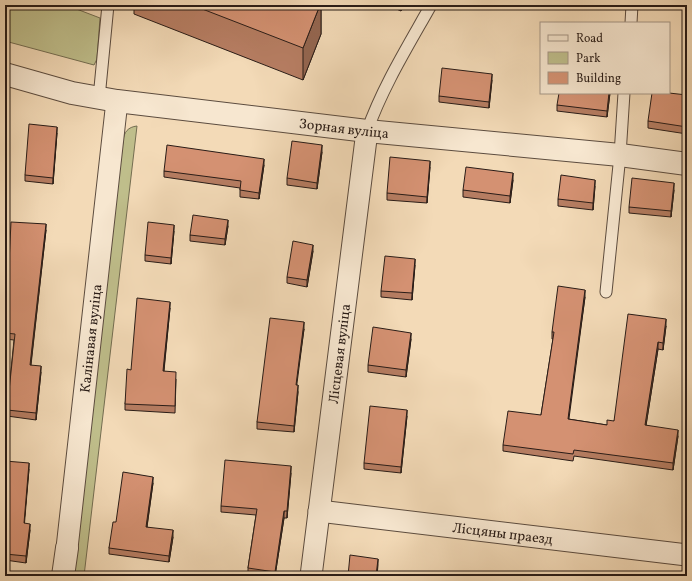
<svg xmlns="http://www.w3.org/2000/svg" width="692" height="581" font-family="Vollkorn,serif">
	<style>
		.green { fill: #bfbe8b; stroke: #746d51 }
		.lines { fill: none; stroke-linecap: round; stroke-linejoin: round }
		.service-casing { stroke: #5c4c3f; stroke-width: 13 }
		.minor-casing { stroke: #5c4c3f; stroke-width: 23 }
		.tertiary-casing { stroke: #5c4c3f; stroke-width: 24 }
		.service { stroke: #f7e7d0; stroke-width: 11 }
		.minor { stroke: #f7e7d0; stroke-width: 21 }
		.tertiary { stroke: #f7e7d0; stroke-width: 22 }
		.wall { fill: #b67d62; stroke: #291c17 }
		.shaded-wall { fill: #946650; stroke: #291c17 }
		.building { fill: #d49172; stroke: #291c17 }
		.labels { text-anchor: middle; stroke-width: 4; stroke-linejoin: round; paint-order: stroke }
		.street-label { font-size: 14px; fill: #291c17; stroke: #f7e7d0 }
	</style>
	<rect width="100%" height="100%" fill="#f3dab7"/>
	<filter id="stains"><feTurbulence type="fractalNoise" baseFrequency=".005" numOctaves="4"/><feColorMatrix values="0 0 0 0 .2 0 0 0 0 .09 0 0 0 0 .02 0 0 0 .5 -.17"/></filter>
	<radialGradient id="worn" r=".72"><stop offset=".6" stop-color="#630" stop-opacity="0"/><stop offset="1" stop-color="#630" stop-opacity=".3"/></radialGradient>
	<!-- green -->
	<path class="green" d="M 5,5 L 66,5 L 100,18 L 97,59 L 94,65 L 5,41 Z
		M 137,126 L 84,576 L 72,576 L 123,141 C 124,132 128,127 137,126 Z"/>
	<g class="lines">
		<!-- service casing -->
		<g class="service-casing">
			<path id="service" d="M 631,23 L 632,5
				M 99,98 L 108,5
				M 367,131 C 383,86 408,46 431,5
				M 606,292 L 620,155 L 624,93"/>
		</g>
		<!-- minor casing -->
		<g class="minor-casing">
			<g id="minor">
				<path id="s1" d="M 319,511 L 687,555"/>
				<path id="s2" d="M 67,548 L 117,101"/>
				<path id="s3" d="M 311,576 L 367,131"/>
			</g>
		</g>
		<!-- tertiary casing -->
		<g class="tertiary-casing">
			<g id="tertiary">
				<path id="s4" d="M 5,74 L 72,93 L 117,101 L 367,131 L 620,155 L 687,164"/>
				<path d="M 63,576 L 67,548"/>
			</g>
		</g>
		<!-- service -->
		<use href="#service" class="service"/>
		<!-- minor -->
		<use href="#minor" class="minor"/>
		<!-- tertiary -->
		<use href="#tertiary" class="tertiary"/>
	</g>
	<!-- wall -->
	<path class="wall" d="M 134,5 L 321,5 L 321,34 L 303,80 L 134,14 Z
		M 387,5 L 404,5 L 401,11 Z
		M 492,80 L 489,108 L 439,102 L 439,96 Z
		M 610,93 L 607,117 L 557,111 L 557,105 Z
		M 687,95 L 687,134 L 648,128 L 648,121 Z
		M 57,133 L 53,184 L 25,181 L 25,175 Z
		M 322,152 L 317,189 L 287,185 L 287,178 Z
		M 264,165 L 259,199 L 240,197 L 240,188 L 164,177 L 164,171 Z
		M 430,167 L 427,203 L 387,200 L 387,193 Z
		M 513,180 L 510,203 L 463,197 L 463,190 Z
		M 595,186 L 593,210 L 558,206 L 558,199 Z
		M 674,190 L 671,217 L 629,213 L 629,207 Z
		M 228,226 L 225,245 L 190,241 L 190,235 Z
		M 46,230 L 31,365 L 41,372 L 36,420 L 7,416 L 7,410 L 14,340 L 5,339 L 5,284 L 8,284 Z
		M 174,231 L 171,264 L 145,261 L 145,255 Z
		M 313,251 L 307,287 L 287,283 L 287,277 Z
		M 415,265 L 412,300 L 381,297 L 381,291 Z
		M 585,297 L 568,419 L 607,425 L 614,421 L 666,326 L 663,350 L 658,349 L 646,425 L 678,436 L 673,470 L 574,456 L 573,461 L 503,451 L 503,445 L 541,415 L 553,339 L 552,339 L 552,332 Z
		M 170,308 L 164,371 L 176,379 L 175,413 L 125,410 L 125,404 L 131,370 Z
		M 304,329 L 296,385 L 298,392 L 294,432 L 257,429 L 257,422 Z
		M 411,339 L 406,377 L 368,372 L 368,365 Z
		M 407,416 L 401,473 L 364,469 L 364,463 Z
		M 5,461 L 29,469 L 24,523 L 30,530 L 26,563 L 5,560 Z
		M 291,473 L 287,518 L 284,518 L 275,576 L 256,576 L 248,575 L 248,568 L 256,515 L 221,512 L 221,506 Z
		M 153,483 L 147,527 L 173,537 L 169,562 L 109,554 L 109,548 L 116,522 Z"/>
	<!-- shaded-wall -->
	<path class="shaded-wall" d="M 320,5 L 321,5 L 321,34 L 303,80 L 303,48 Z
		M 401,5 L 404,5 L 401,11 Z
		M 492,74 L 492,80 L 489,108 L 489,102 Z
		M 609,93 L 610,93 L 607,117 L 607,111 Z
		M 57,127 L 57,133 L 53,184 L 53,178 Z
		M 322,145 L 322,152 L 317,189 L 317,183 Z
		M 264,159 L 264,165 L 259,199 L 259,193 Z
		M 430,161 L 430,167 L 427,203 L 427,197 Z
		M 513,173 L 513,180 L 510,203 L 510,196 Z
		M 595,180 L 595,186 L 593,210 L 593,203 Z
		M 674,183 L 674,190 L 671,217 L 671,211 Z
		M 228,220 L 228,226 L 225,245 L 225,239 Z
		M 46,224 L 46,230 L 30,371 L 30,365 Z
		M 174,225 L 174,231 L 171,264 L 171,258 Z
		M 313,245 L 313,251 L 307,287 L 307,280 Z
		M 415,259 L 415,265 L 412,300 L 412,293 Z
		M 585,290 L 585,297 L 568,426 L 568,419 Z
		M 170,302 L 170,308 L 163,378 L 163,371 Z
		M 666,319 L 666,326 L 663,350 L 663,343 Z
		M 304,322 L 304,329 L 296,391 L 296,385 Z
		M 411,333 L 411,339 L 406,377 L 406,370 Z
		M 658,342 L 658,349 L 645,432 L 645,425 Z
		M 41,366 L 41,372 L 36,420 L 36,413 Z
		M 298,385 L 298,392 L 294,432 L 294,426 Z
		M 407,410 L 407,416 L 401,473 L 401,467 Z
		M 678,430 L 678,436 L 673,470 L 673,463 Z
		M 29,463 L 29,469 L 24,529 L 24,523 Z
		M 291,466 L 291,473 L 287,518 L 287,511 Z
		M 153,477 L 153,483 L 146,533 L 146,527 Z
		M 284,511 L 284,518 L 275,576 L 275,572 Z
		M 30,524 L 30,530 L 26,563 L 26,556 Z
		M 173,530 L 173,537 L 169,562 L 169,556 Z
		M 378,559 L 378,565 L 377,576 L 376,576 Z"/>
	<!-- building -->
	<path class="building" d="M 192,5 L 320,5 L 303,48 Z
		M 442,68 L 492,74 L 489,102 L 439,96 Z
		M 559,93 L 609,93 L 607,111 L 557,105 Z
		M 652,93 L 669,93 L 687,95 L 687,127 L 648,121 Z
		M 29,124 L 57,127 L 53,178 L 25,175 Z
		M 292,141 L 322,145 L 317,183 L 287,178 Z
		M 167,145 L 264,159 L 259,193 L 240,190 L 241,181 L 164,171 Z
		M 390,157 L 430,161 L 427,197 L 387,193 Z
		M 466,167 L 513,173 L 510,196 L 463,190 Z
		M 561,175 L 595,180 L 593,203 L 558,199 Z
		M 632,178 L 674,183 L 671,211 L 629,207 Z
		M 193,215 L 228,220 L 225,239 L 190,235 Z
		M 11,222 L 46,224 L 30,365 L 41,366 L 36,413 L 7,410 L 15,334 L 5,333 L 5,284 L 8,284 Z
		M 148,222 L 174,225 L 171,258 L 145,255 Z
		M 293,241 L 313,245 L 307,280 L 287,277 Z
		M 385,256 L 415,259 L 412,293 L 381,291 Z
		M 558,286 L 585,290 L 568,419 L 607,425 L 607,420 L 614,421 L 628,314 L 666,319 L 663,343 L 658,342 L 645,425 L 678,430 L 673,463 L 574,450 L 573,454 L 503,445 L 508,411 L 541,415 L 554,332 L 552,332 Z
		M 137,298 L 170,302 L 163,371 L 176,372 L 175,406 L 125,404 L 127,369 L 131,370 Z
		M 270,318 L 304,322 L 296,385 L 298,385 L 294,426 L 257,422 Z
		M 373,327 L 411,333 L 406,370 L 368,365 Z
		M 370,406 L 407,410 L 401,467 L 364,463 Z
		M 225,460 L 291,466 L 287,511 L 284,511 L 275,572 L 248,568 L 257,509 L 221,506 Z
		M 5,461 L 29,463 L 24,523 L 30,524 L 26,556 L 5,554 Z
		M 123,472 L 153,477 L 146,527 L 173,530 L 169,556 L 109,548 L 113,522 L 116,522 Z
		M 350,555 L 378,559 L 376,576 L 348,576 Z"/>
	<g class="labels">
		<!-- street labels -->
		<g class="street-label">
			<text dy="5" stroke="none"><textPath href="#s4" startOffset="344">Зорная вуліца</textPath></text>
			<text dy="5" stroke="none"><textPath href="#s2" startOffset="211">Калінавая вуліца</textPath></text>
			<text dy="5" stroke="none"><textPath href="#s3" startOffset="224">Лісцевая вуліца</textPath></text>
			<text dy="5" stroke="none"><textPath href="#s1" startOffset="185">Лісцяны праезд</textPath></text>
		</g>
	</g>
	<!-- margin -->
	<rect width="692" height="581" fill="none" stroke="#f3dab7" stroke-width="20"/>
	<rect x="6" y="6" width="680" height="569" fill="none" stroke="#291c17" stroke-width="2"/>
	<rect x="10" y="10" width="672" height="561" fill="none" stroke="#291c17"/>
	<!-- legend -->
	<rect x="540" y="22" width="130" height="72" fill="#f7e7d0" stroke="#a59686"/>
	<rect x="548" y="35" width="20" height="6" fill="#f7e7d0" stroke="#a59686"/>
	<text x="576" y="42" font-size="12" fill="#291c17">Road</text>
	<rect x="548" y="52" width="20" height="12" fill="#bfbe8b" stroke="#a59686"/>
	<text x="576" y="62" font-size="12" fill="#291c17">Park</text>
	<rect x="548" y="72" width="20" height="12" fill="#d49172" stroke="#a59686"/>
	<text x="576" y="82" font-size="12" fill="#291c17">Building</text>
	<rect width="100%" height="100%" filter="url(#stains)"/>
	<rect width="100%" height="100%" fill="url(#worn)"/>
</svg>
